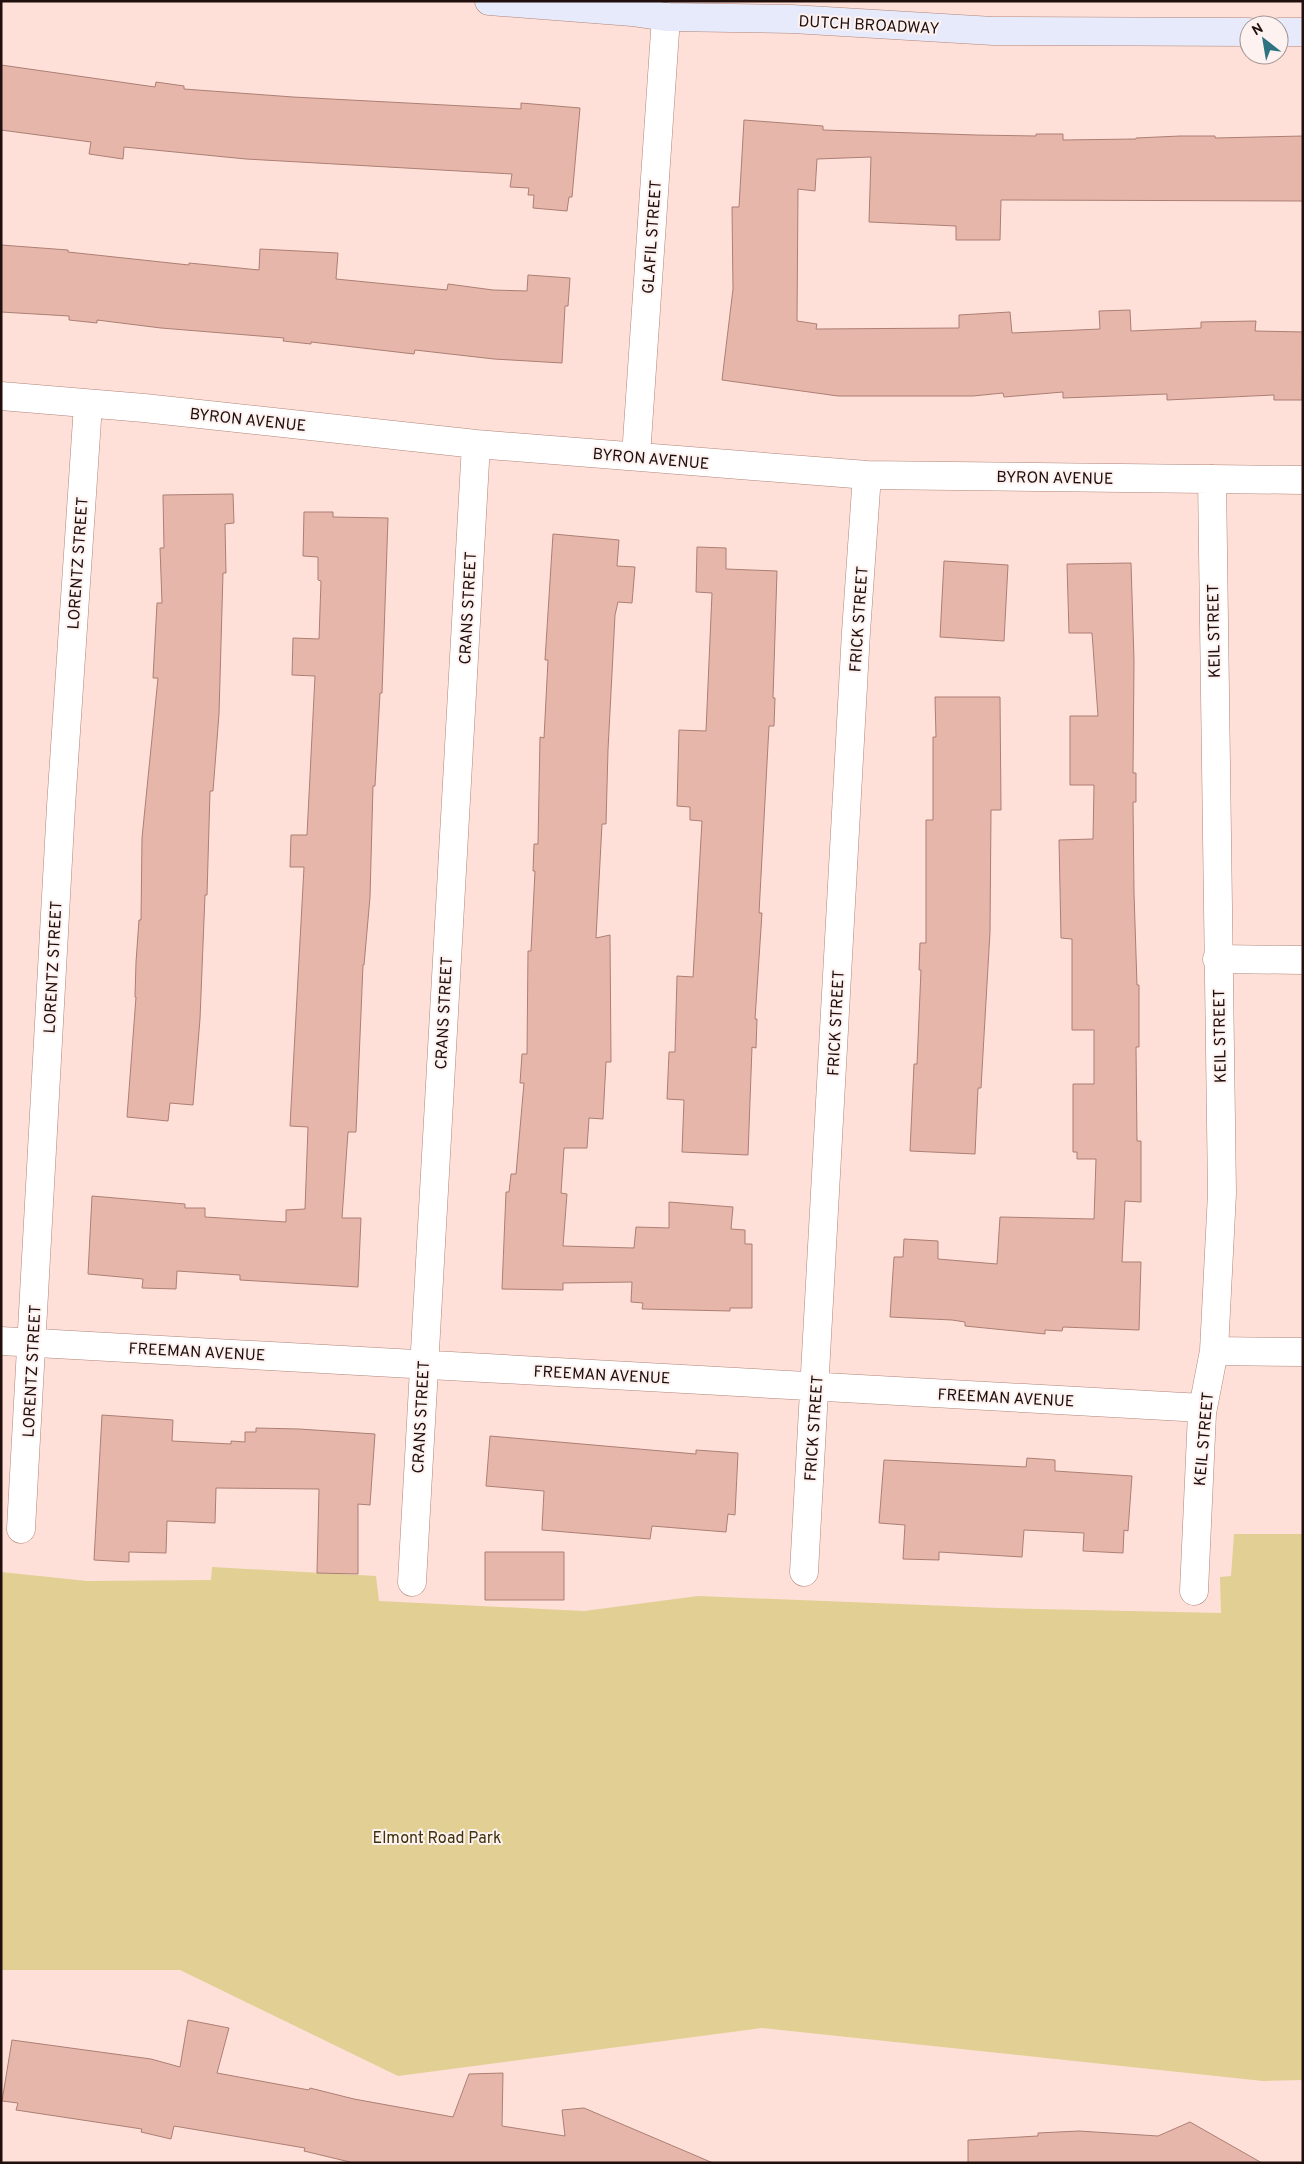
<svg xmlns="http://www.w3.org/2000/svg" width="1304" height="2164" font-family="Overpass,sans-serif">
	<style>
		.green { fill: #e1cf94 }
		.building { fill: #e7b6aa; stroke: #ac7f74 }
		.lines { fill: none; stroke-linecap: round; stroke-linejoin: round }
		.street-casing { stroke: #b18479; stroke-width: 29 }
		.secondary-casing { stroke: #b18479; stroke-width: 29 }
		.street { stroke: #fff; stroke-width: 28 }
		.secondary { stroke: #e6eafa; stroke-width: 28 }
		.labels { text-anchor: middle; stroke-width: 4; stroke-linejoin: round; paint-order: stroke }
		.street-label { font-size: 16px; fill: #200f0c; stroke: #fdf2f0 }
		.park-label { font-size: 16px; fill: #3d3209; stroke: #fdf2f0 }
	</style>
	<rect width="100%" height="100%" fill="#fee0d8"/>
	<!-- green -->
	<path class="green" d="M 1234,1534 L 1303,1534 L 1303,2080 L 1263,2081 L 762,2028 L 398,2076 L 180,1970 L 1,1970 L 1,1572 L 87,1581 L 211,1580 L 212,1567 L 376,1576 L 379,1601 L 584,1611 L 698,1596 L 999,1608 L 1221,1613 L 1220,1577 L 1231,1576 Z"/>
	<!-- building -->
	<path class="building" d="M 1,65 L 155,87 L 156,82 L 184,86 L 184,89 L 293,97 L 521,109 L 521,103 L 580,108 L 572,197 L 569,197 L 567,211 L 533,208 L 534,195 L 528,195 L 529,188 L 510,187 L 512,174 L 246,159 L 124,147 L 123,159 L 89,154 L 91,142 L 1,130 Z
		M 744,120 L 823,126 L 823,130 L 976,135 L 1036,136 L 1036,134 L 1063,134 L 1063,140 L 1136,139 L 1136,138 L 1180,136 L 1215,136 L 1215,138 L 1303,136 L 1303,201 L 1001,200 L 1000,240 L 956,240 L 956,226 L 869,222 L 871,157 L 817,159 L 815,191 L 798,189 L 797,321 L 817,324 L 816,329 L 959,328 L 959,315 L 1010,312 L 1012,333 L 1100,329 L 1099,311 L 1130,310 L 1131,331 L 1201,328 L 1201,322 L 1256,321 L 1255,331 L 1303,332 L 1302,400 L 1274,400 L 1274,395 L 1167,400 L 1167,394 L 1063,398 L 1063,392 L 1004,397 L 1003,393 L 973,396 L 838,396 L 722,380 L 733,289 L 732,207 L 739,207 Z
		M 1,245 L 68,250 L 68,252 L 189,265 L 189,263 L 259,270 L 260,249 L 338,253 L 336,279 L 447,290 L 448,284 L 493,290 L 527,291 L 528,275 L 570,278 L 568,306 L 565,306 L 562,363 L 494,359 L 415,350 L 414,354 L 311,342 L 311,344 L 283,341 L 284,338 L 161,328 L 97,320 L 97,323 L 69,320 L 69,316 L 1,312 Z
		M 233,494 L 234,523 L 225,524 L 226,573 L 223,573 L 219,714 L 213,791 L 210,791 L 207,895 L 205,895 L 200,1019 L 193,1105 L 170,1103 L 168,1121 L 127,1117 L 136,997 L 135,997 L 136,962 L 139,920 L 141,920 L 142,838 L 158,678 L 153,678 L 157,603 L 162,603 L 160,548 L 164,548 L 163,495 Z
		M 304,512 L 333,512 L 333,517 L 388,518 L 382,693 L 380,693 L 375,786 L 373,786 L 370,897 L 364,965 L 363,965 L 356,1132 L 348,1132 L 342,1218 L 361,1218 L 358,1287 L 240,1280 L 240,1275 L 177,1271 L 176,1289 L 142,1288 L 143,1279 L 88,1274 L 92,1196 L 185,1204 L 185,1208 L 205,1208 L 205,1217 L 286,1222 L 286,1210 L 305,1209 L 308,1127 L 290,1126 L 304,867 L 290,867 L 291,835 L 307,835 L 315,676 L 292,675 L 293,638 L 319,639 L 321,581 L 318,580 L 318,557 L 303,556 Z
		M 553,534 L 619,540 L 617,566 L 635,567 L 632,603 L 618,602 L 615,615 L 608,750 L 606,824 L 602,824 L 596,938 L 610,935 L 611,1062 L 606,1062 L 603,1119 L 589,1118 L 587,1148 L 564,1148 L 561,1193 L 567,1194 L 563,1246 L 634,1248 L 636,1227 L 669,1228 L 669,1202 L 733,1207 L 731,1229 L 745,1230 L 745,1244 L 752,1244 L 752,1308 L 730,1308 L 730,1311 L 642,1309 L 643,1303 L 631,1302 L 632,1282 L 563,1283 L 563,1290 L 502,1289 L 506,1192 L 509,1192 L 511,1174 L 516,1174 L 524,1083 L 520,1083 L 522,1054 L 527,1054 L 528,951 L 531,951 L 535,871 L 533,871 L 534,844 L 538,844 L 540,737 L 544,738 L 548,660 L 545,660 Z
		M 697,547 L 726,548 L 726,569 L 777,571 L 773,698 L 775,698 L 774,726 L 769,726 L 759,913 L 762,913 L 755,1019 L 757,1019 L 756,1048 L 752,1047 L 748,1155 L 682,1152 L 684,1100 L 667,1099 L 669,1052 L 675,1052 L 677,976 L 693,977 L 702,821 L 690,820 L 690,807 L 677,806 L 679,730 L 706,731 L 712,593 L 696,592 Z
		M 944,561 L 1008,565 L 1004,641 L 940,637 Z
		M 1131,563 L 1134,661 L 1133,773 L 1136,773 L 1136,802 L 1133,802 L 1134,893 L 1137,985 L 1139,985 L 1139,1047 L 1136,1047 L 1137,1141 L 1141,1141 L 1141,1202 L 1125,1201 L 1122,1262 L 1141,1262 L 1139,1330 L 1063,1327 L 1062,1331 L 1045,1330 L 1045,1334 L 965,1326 L 965,1322 L 952,1320 L 890,1317 L 894,1257 L 903,1257 L 904,1239 L 938,1241 L 938,1259 L 997,1264 L 1000,1217 L 1094,1219 L 1096,1159 L 1077,1159 L 1077,1152 L 1073,1152 L 1073,1084 L 1094,1084 L 1094,1030 L 1072,1030 L 1072,939 L 1061,938 L 1059,840 L 1093,839 L 1094,785 L 1070,785 L 1070,716 L 1098,716 L 1092,633 L 1069,633 L 1067,564 Z
		M 935,697 L 1000,697 L 1001,810 L 991,810 L 990,932 L 981,1088 L 978,1088 L 975,1154 L 910,1151 L 914,1064 L 917,1064 L 921,970 L 919,970 L 920,943 L 926,943 L 926,820 L 933,820 L 933,737 L 936,737 Z
		M 102,1415 L 173,1420 L 172,1441 L 231,1444 L 231,1441 L 245,1442 L 245,1432 L 256,1432 L 256,1428 L 299,1429 L 375,1434 L 370,1505 L 358,1504 L 358,1574 L 317,1573 L 319,1489 L 216,1488 L 215,1523 L 167,1521 L 166,1553 L 129,1552 L 129,1562 L 94,1560 Z
		M 490,1436 L 696,1454 L 696,1450 L 738,1453 L 735,1515 L 728,1514 L 726,1532 L 652,1526 L 650,1539 L 542,1530 L 544,1491 L 486,1486 Z
		M 1027,1458 L 1055,1460 L 1055,1471 L 1132,1476 L 1128,1531 L 1124,1530 L 1123,1553 L 1083,1551 L 1084,1533 L 1024,1530 L 1022,1557 L 939,1552 L 939,1560 L 903,1559 L 905,1525 L 879,1523 L 884,1460 L 1026,1467 Z
		M 485,1552 L 564,1552 L 564,1600 L 485,1600 Z
		M 188,2020 L 229,2028 L 217,2073 L 309,2090 L 310,2088 L 354,2099 L 453,2117 L 469,2074 L 503,2073 L 502,2126 L 565,2136 L 562,2110 L 584,2108 L 713,2163 L 354,2163 L 304,2151 L 305,2148 L 174,2126 L 171,2139 L 141,2132 L 142,2129 L 16,2110 L 18,2103 L 2,2101 L 12,2040 L 151,2059 L 180,2067 Z
		M 1190,2122 L 1262,2163 L 968,2163 L 968,2140 L 1038,2136 L 1038,2133 L 1079,2131 L 1158,2136 Z"/>
	<g class="lines">
		<!-- street casing -->
		<g class="street-casing">
			<path id="street" d="M 1,396 L 144,408 L 476,444 L 867,475 L 1303,480
				M 636,456 L 666,17
				M 1217,959 L 1303,960
				M 1,1341 L 1202,1408
				M 1214,1351 L 1303,1352
				M 21,1529 L 61,806 L 88,405
				M 804,1572 L 856,632 L 867,475
				M 412,1582 L 476,444
				M 1194,1591 L 1202,1413 L 1214,1351 L 1222,1193 L 1212,479"/>
		</g>
		<!-- secondary casing -->
		<g class="secondary-casing">
			<path id="secondary" d="M 489,1 L 632,12 L 666,17 L 792,19 L 993,31 L 1249,32
				M 1279,32 L 1303,32"/>
		</g>
		<!-- street -->
		<use href="#street" class="street"/>
		<!-- secondary -->
		<use href="#secondary" class="secondary"/>
	</g>
	<g class="labels">
		<!-- street labels -->
		<g class="street-label">
			<text transform="translate(869 24) rotate(3)" y="6">DUTCH BROADWAY</text>
			<text transform="translate(651 237) rotate(-86)" y="6">GLAFIL STREET</text>
			<text transform="translate(248 419) rotate(6)" y="6">BYRON AVENUE</text>
			<text transform="translate(651 458) rotate(5)" y="6">BYRON AVENUE</text>
			<text transform="translate(1055 477) rotate(1)" y="6">BYRON AVENUE</text>
			<text transform="translate(77 563) rotate(-86)" y="6">LORENTZ STREET</text>
			<text transform="translate(467 608) rotate(-87)" y="6">CRANS STREET</text>
			<text transform="translate(858 619) rotate(-86)" y="6">FRICK STREET</text>
			<text transform="translate(1213 631) rotate(-91)" y="6">KEIL STREET</text>
			<text transform="translate(52 967) rotate(-87)" y="6">LORENTZ STREET</text>
			<text transform="translate(443 1013) rotate(-87)" y="6">CRANS STREET</text>
			<text transform="translate(835 1023) rotate(-87)" y="6">FRICK STREET</text>
			<text transform="translate(1219 1036) rotate(-91)" y="6">KEIL STREET</text>
			<text transform="translate(197 1351) rotate(3)" y="6">FREEMAN AVENUE</text>
			<text transform="translate(31 1371) rotate(-87)" y="6">LORENTZ STREET</text>
			<text transform="translate(602 1374) rotate(3)" y="6">FREEMAN AVENUE</text>
			<text transform="translate(1006 1397) rotate(3)" y="6">FREEMAN AVENUE</text>
			<text transform="translate(420 1417) rotate(-87)" y="6">CRANS STREET</text>
			<text transform="translate(813 1428) rotate(-86)" y="6">FRICK STREET</text>
			<text transform="translate(1203 1439) rotate(-85)" y="6">KEIL STREET</text>
		</g>
		<!-- park labels -->
		<g class="park-label">
			<text x="437" y="1843">Elmont Road Park</text>
		</g>
	</g>
	<!-- border -->
	<rect width="1304" height="2164" fill="none" stroke="#200f0c" stroke-width="5"/>
	<!-- north arrow -->
	<g transform="translate(1264 40) rotate(329)"><circle r="24" fill="#fdf2f0" stroke="#a59795"/>
	<path d="M0-4L9 19L0 12L-9 19Z" fill="#2e7381"/>
	<text y="-8" font-size="14" font-weight="bold" text-anchor="middle" fill="#200f0c">N</text>
	</g>
</svg>
